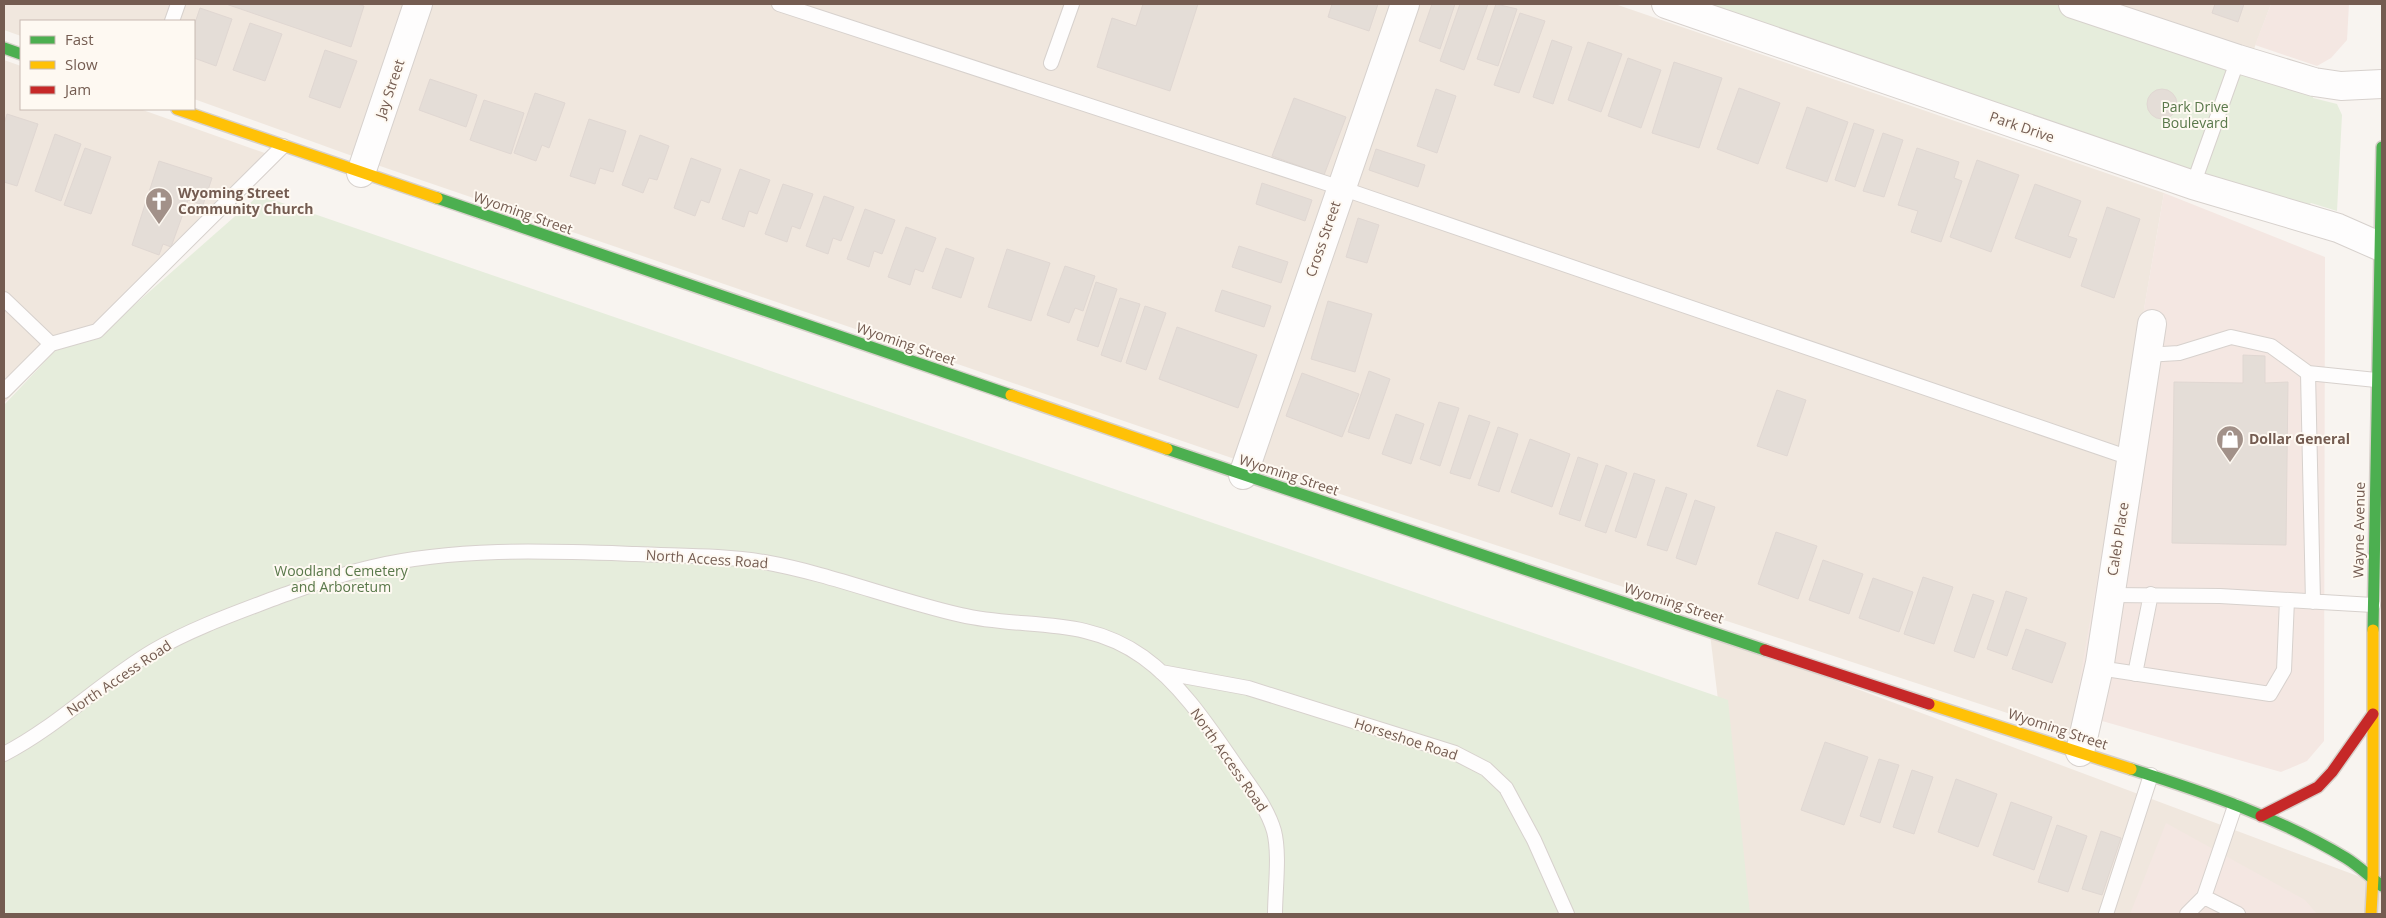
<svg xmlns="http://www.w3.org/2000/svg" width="2386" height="918" font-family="'Open Sans',sans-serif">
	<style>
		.residential { fill: #f0e7de }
		.commercial { fill: #f4e7e2 }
		.green { fill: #e6eddc }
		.building { fill: #e4ddd7; stroke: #e0d7d2 }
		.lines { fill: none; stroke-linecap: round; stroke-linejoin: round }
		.lane-casing { stroke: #d7d1cd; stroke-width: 16 }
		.street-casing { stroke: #d7d1cd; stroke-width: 30 }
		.fast-casing { stroke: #d6d0ca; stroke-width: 14 }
		.slow-casing { stroke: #d6d0ca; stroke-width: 14 }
		.jam-casing { stroke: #d6d0ca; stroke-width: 14 }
		.lane { stroke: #fefdfd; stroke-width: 14 }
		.street { stroke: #fefdfd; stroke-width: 28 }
		.fast { stroke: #4caf50; stroke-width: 11 }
		.slow { stroke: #ffc107; stroke-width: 11 }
		.jam { stroke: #c62828; stroke-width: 11 }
		.labels { text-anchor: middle; stroke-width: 4; stroke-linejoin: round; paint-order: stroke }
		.street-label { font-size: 14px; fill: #745c51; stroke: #fef9f2 }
		.park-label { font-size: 14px; fill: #59784a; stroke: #fef9f2 }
		.poi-label { font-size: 14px; font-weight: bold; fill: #745c51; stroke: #fef9f2; text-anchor: start }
	</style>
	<rect width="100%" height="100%" fill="#f8f4f0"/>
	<!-- residential -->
	<path class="residential" d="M 4,4 L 1615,4 L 2164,193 L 2071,734 L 1261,468 L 380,166 L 194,99 L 194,21 L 21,21 L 21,36 L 4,30 Z
		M 2095,4 L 2271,4 L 2251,57 Z
		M 4,60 L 21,66 L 21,109 L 140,109 L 279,158 L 98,337 L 55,351 L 4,403 Z
		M 1710,634 L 2382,885 L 2382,914 L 1744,914 Z"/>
	<!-- commercial -->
	<path class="commercial" d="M 2271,4 L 2349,4 L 2347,40 L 2331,58 L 2317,66 L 2255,45 Z
		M 2164,193 L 2325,257 L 2324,741 L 2307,761 L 2281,772 L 2074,713 Z
		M 2166,823 L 2305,900 L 2317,914 L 2130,914 Z"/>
	<!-- green -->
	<path class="green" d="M 1666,4 L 2073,4 L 2314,82 L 2313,98 L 2337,104 L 2342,115 L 2337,211 L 2311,203 L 2296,215 Z
		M 259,195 L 1728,700 L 1750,914 L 4,914 L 4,405 L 55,351 L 98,337 Z"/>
	<!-- building -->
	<path class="building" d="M 226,4 L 357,4 L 364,6 L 351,47 Z
		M 1143,4 L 1198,4 L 1170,91 L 1097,67 L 1112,18 L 1136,26 Z
		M 1332,4 L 1378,4 L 1369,31 L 1328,17 Z
		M 1432,4 L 1455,4 L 1440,49 L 1419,41 Z
		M 1460,4 L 1488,4 L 1464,70 L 1440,61 Z
		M 1496,4 L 1517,9 L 1498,66 L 1477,59 Z
		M 2215,4 L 2244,4 L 2238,22 L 2212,13 Z
		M 200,8 L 232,19 L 216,66 L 194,58 L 194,26 Z
		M 1520,13 L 1545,21 L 1519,93 L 1494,85 Z
		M 250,23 L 282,34 L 265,81 L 233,70 Z
		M 1552,40 L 1572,47 L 1553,104 L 1533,97 Z
		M 1588,42 L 1622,54 L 1601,112 L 1568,100 Z
		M 325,50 L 357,61 L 340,108 L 309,97 Z
		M 1628,58 L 1661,70 L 1641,128 L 1608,116 Z
		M 1674,62 L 1722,78 L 1699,148 L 1652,133 Z
		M 430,79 L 477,95 L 466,127 L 419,110 Z
		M 1739,88 L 1780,103 L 1758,164 L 1717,149 Z
		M2147 104a15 15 0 1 1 30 0a15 15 0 1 1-30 0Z
		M 1436,89 L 1456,96 L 1437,153 L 1417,146 Z
		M 535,93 L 565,103 L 549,148 L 542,145 L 536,161 L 514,153 Z
		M 1294,98 L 1346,117 L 1324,175 L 1272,156 Z
		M 484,100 L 524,113 L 511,154 L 470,140 Z
		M 1807,107 L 1848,122 L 1827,182 L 1786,168 Z
		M 7,114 L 38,124 L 17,186 L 4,182 L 4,124 Z
		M 589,119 L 626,131 L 613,172 L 600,168 L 595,184 L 570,176 Z
		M 1854,123 L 1874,130 L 1855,187 L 1835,180 Z
		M 1883,133 L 1903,140 L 1884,197 L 1863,191 Z
		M 55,134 L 81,144 L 61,201 L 35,191 Z
		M 640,135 L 669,146 L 657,180 L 649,178 L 643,193 L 622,185 Z
		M 85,148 L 111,157 L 91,214 L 64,205 Z
		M 1917,148 L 1959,162 L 1954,178 L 1962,181 L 1941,242 L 1911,232 L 1918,211 L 1898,205 Z
		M 1376,149 L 1425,165 L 1418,187 L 1369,170 Z
		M 691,158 L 721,169 L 709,203 L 701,200 L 695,216 L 674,208 Z
		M 1977,160 L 2019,175 L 1991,252 L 1950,237 Z
		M 159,161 L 212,178 L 203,205 L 188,200 L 171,247 L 163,244 L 159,255 L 132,245 Z
		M 740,169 L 770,180 L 757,214 L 749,211 L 744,227 L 722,219 Z
		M 1262,183 L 1312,200 L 1305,221 L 1256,204 Z
		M 783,184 L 813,194 L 800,229 L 792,226 L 787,242 L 765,234 Z
		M 2035,184 L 2081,201 L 2068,236 L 2077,239 L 2070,258 L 2015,238 Z
		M 824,196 L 854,207 L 841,241 L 833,238 L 828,254 L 806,246 Z
		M 2107,207 L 2140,219 L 2114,298 L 2081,286 Z
		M 865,209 L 895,220 L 882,254 L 874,251 L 869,267 L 847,259 Z
		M 1358,218 L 1379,225 L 1367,263 L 1346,257 Z
		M 906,227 L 936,238 L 923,272 L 915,269 L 910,285 L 888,277 Z
		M 1239,246 L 1288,262 L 1281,283 L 1232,267 Z
		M 946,248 L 974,258 L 961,298 L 932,288 Z
		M 1007,249 L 1050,263 L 1031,321 L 988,307 Z
		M 1065,266 L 1095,276 L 1083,311 L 1075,308 L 1069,323 L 1047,315 Z
		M 1096,282 L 1117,289 L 1098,347 L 1077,340 Z
		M 1222,290 L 1271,306 L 1264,327 L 1215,311 Z
		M 1120,298 L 1140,304 L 1121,362 L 1101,355 Z
		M 1328,301 L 1372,314 L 1355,372 L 1311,359 Z
		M 1145,306 L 1166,313 L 1146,370 L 1126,363 Z
		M 1177,327 L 1257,355 L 1238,408 L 1159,379 Z
		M 2243,355 L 2265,356 L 2265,383 L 2288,382 L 2286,545 L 2172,543 L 2174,382 L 2243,383 Z
		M 1369,371 L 1390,379 L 1369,439 L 1348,432 Z
		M 1302,373 L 1359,394 L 1342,437 L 1286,416 Z
		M 1777,390 L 1806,400 L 1787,456 L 1757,446 Z
		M 1439,402 L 1459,408 L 1440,466 L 1420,459 Z
		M 1396,414 L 1424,424 L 1411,464 L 1382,454 Z
		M 1469,415 L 1490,422 L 1470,479 L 1450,473 Z
		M 1498,427 L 1518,434 L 1499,492 L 1478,485 Z
		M 1530,439 L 1570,454 L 1552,507 L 1511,492 Z
		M 1578,457 L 1598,464 L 1580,521 L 1559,514 Z
		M 1606,465 L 1627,473 L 1606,533 L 1585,526 Z
		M 1634,473 L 1655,480 L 1636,538 L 1615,531 Z
		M 1666,487 L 1687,494 L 1667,551 L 1647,545 Z
		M 1695,500 L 1715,507 L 1696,565 L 1676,558 Z
		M 1776,532 L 1817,546 L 1798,599 L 1758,584 Z
		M 1823,560 L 1863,574 L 1849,614 L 1809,600 Z
		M 1923,577 L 1953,587 L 1934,644 L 1904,634 Z
		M 1873,578 L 1913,592 L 1899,632 L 1859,618 Z
		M 2006,591 L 2027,598 L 2007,656 L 1987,649 Z
		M 1973,594 L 1994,601 L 1974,658 L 1954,651 Z
		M 2026,629 L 2066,643 L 2052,683 L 2012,669 Z
		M 1825,742 L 1868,757 L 1844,825 L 1801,810 Z
		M 1879,759 L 1899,765 L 1880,823 L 1860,816 Z
		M 1912,770 L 1933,777 L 1914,834 L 1893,827 Z
		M 1956,779 L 1997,794 L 1978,847 L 1938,832 Z
		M 2011,802 L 2052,817 L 2034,870 L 1993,855 Z
		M 2057,825 L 2087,836 L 2068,892 L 2038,882 Z
		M 2101,831 L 2121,838 L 2102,895 L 2082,889 Z"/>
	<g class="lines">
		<!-- lane casing -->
		<g class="lane-casing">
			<path id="lane" d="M 779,4 L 1341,188 L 2130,458
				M 172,21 L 178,4
				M 1051,63 L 1072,4
				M 2193,185 L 2238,59
				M 4,299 L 51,344 L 4,391
				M 51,344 L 97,331 L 283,146
				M 2146,355 L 2179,353 L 2231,337 L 2271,346 L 2308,373
				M 2110,595 L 2220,596 L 2373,605
				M 2313,602 L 2308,373 L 2376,380
				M 2099,668 L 2270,694 L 2284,670 L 2287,600
				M 1161,672 L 1248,688 L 1455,753 L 1486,769 L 1506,788 L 1534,840 L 1567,914
				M 2135,674 L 2151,594
				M 4,754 C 58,726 101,682 153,651 C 193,628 236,613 278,597 C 309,586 340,574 372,567 C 457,547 548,551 636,554 C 678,556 722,555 764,562 C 831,574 895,600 961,615 C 1026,630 1084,615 1143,657 C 1182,685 1209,727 1236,766 C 1250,786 1267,807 1274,831 C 1280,854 1275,890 1275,914
				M 2204,897 L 2238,914
				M 2106,914 L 2151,775
				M 2187,914 L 2204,897 L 2235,806"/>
		</g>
		<!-- street casing -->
		<g class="street-casing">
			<path id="street" d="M 1666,4 L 2193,185 L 2338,228 L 2379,246
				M 2073,4 L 2238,59 L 2314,82 L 2341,86 L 2382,84
				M 361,173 L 418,4
				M 1243,475 L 1405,4
				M 2080,752 L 2100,663 L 2152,324"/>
		</g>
		<!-- fast casing -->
		<g class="fast-casing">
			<path id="fast" d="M 4,48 L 21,54
				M 437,198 L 1011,395
				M 1167,449 L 1765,650
				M 2373,630 L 2382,147
				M 2131,769 C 2204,792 2280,818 2346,858 C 2359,866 2370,877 2382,886"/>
		</g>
		<!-- slow casing -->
		<g class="slow-casing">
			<path id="slow" d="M 177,109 L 437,198
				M 1011,395 L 1167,449
				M 1929,704 L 2131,769
				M 2371,914 L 2373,877 L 2373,630"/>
		</g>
		<!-- jam casing -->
		<g class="jam-casing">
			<path id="jam" d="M 1765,650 L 1929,704
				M 2261,816 L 2318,787 L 2332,772 L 2373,714"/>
		</g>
		<!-- lane -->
		<use href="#lane" class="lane"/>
		<!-- street -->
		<use href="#street" class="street"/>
		<!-- fast -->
		<use href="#fast" class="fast"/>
		<!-- slow -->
		<use href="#slow" class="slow"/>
		<!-- jam -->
		<use href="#jam" class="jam"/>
	</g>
	<!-- icons -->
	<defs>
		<g id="church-pin" transform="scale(1.4375)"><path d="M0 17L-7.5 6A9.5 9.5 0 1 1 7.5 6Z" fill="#a29189" stroke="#fef9f2"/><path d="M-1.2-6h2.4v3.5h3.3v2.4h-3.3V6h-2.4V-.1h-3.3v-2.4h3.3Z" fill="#fff"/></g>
		<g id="shop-pin" transform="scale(1.4375)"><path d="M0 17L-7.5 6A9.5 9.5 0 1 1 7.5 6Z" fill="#a29189" stroke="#fef9f2"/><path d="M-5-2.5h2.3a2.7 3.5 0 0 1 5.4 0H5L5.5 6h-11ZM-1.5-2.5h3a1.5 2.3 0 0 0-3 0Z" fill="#fff"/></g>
	</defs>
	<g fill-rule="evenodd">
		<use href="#church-pin" x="159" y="201"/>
		<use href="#shop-pin" x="2230" y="439"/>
	</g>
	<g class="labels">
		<!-- street labels -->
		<g class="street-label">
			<text transform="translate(390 89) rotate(-71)" y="5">Jay Street</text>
			<text transform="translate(2022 127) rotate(19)" y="5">Park Drive</text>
			<text transform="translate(523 213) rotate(19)" y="5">Wyoming Street</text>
			<text transform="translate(1323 239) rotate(-71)" y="5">Cross Street</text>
			<text transform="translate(906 344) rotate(19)" y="5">Wyoming Street</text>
			<text transform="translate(1289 475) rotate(18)" y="5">Wyoming Street</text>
			<text transform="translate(2359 530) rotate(-89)" y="5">Wayne Avenue</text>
			<text transform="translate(2118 539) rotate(-81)" y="5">Caleb Place</text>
			<text transform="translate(707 559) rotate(4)" y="5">North Access Road</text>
			<text transform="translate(1674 603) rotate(18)" y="5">Wyoming Street</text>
			<text transform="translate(119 678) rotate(-34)" y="5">North Access Road</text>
			<text transform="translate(2058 729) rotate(18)" y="5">Wyoming Street</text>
			<text transform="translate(1406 739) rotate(18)" y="5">Horseshoe Road</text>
			<text transform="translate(1229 760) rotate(55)" y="5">North Access Road</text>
		</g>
		<!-- park labels -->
		<g class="park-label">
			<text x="2195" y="112">Park Drive<tspan x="2195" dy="16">Boulevard</tspan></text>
			<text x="341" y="576">Woodland Cemetery<tspan x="341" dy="16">and Arboretum</tspan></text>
		</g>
		<!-- poi labels -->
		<g class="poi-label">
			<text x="178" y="198">Wyoming Street<tspan x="178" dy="16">Community Church</tspan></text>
			<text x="2249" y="444">Dollar General</text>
		</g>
	</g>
	<!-- border -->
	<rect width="2386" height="918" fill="none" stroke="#745c51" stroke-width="10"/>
	<!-- legend -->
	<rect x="20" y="20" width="175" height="90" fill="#fef9f2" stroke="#c7bab2"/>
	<rect x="30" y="36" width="25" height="8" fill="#4caf50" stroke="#c7bab2"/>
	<text x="65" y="45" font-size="15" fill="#745c51">Fast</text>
	<rect x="30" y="61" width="25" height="8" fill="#ffc107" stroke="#c7bab2"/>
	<text x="65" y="70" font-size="15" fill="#745c51">Slow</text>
	<rect x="30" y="86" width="25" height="8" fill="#c62828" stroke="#c7bab2"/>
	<text x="65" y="95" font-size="15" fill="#745c51">Jam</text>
</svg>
